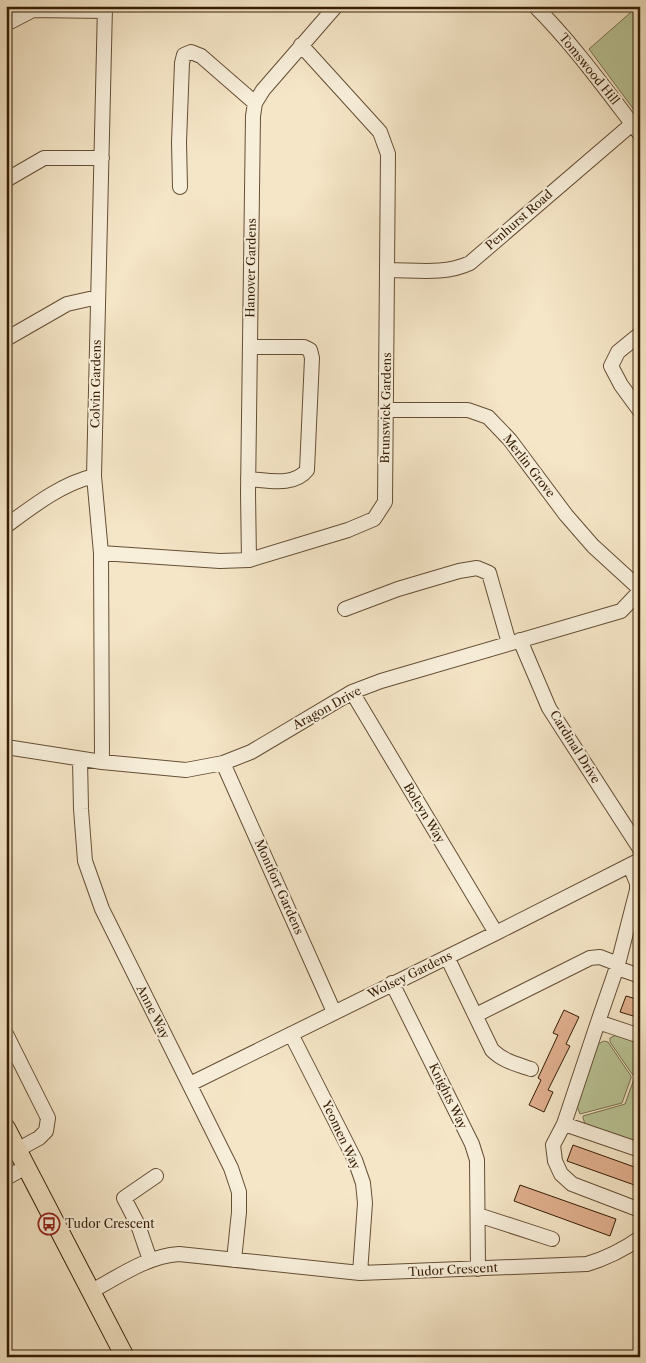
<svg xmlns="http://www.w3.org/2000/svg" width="646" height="1363" font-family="'Libre Caslon Text',serif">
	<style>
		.green { fill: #bac597; stroke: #78704e }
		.building { fill: #e1b08f; stroke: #351c04 }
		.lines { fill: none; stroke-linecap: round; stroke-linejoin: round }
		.minor-casing { stroke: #654e35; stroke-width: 16 }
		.major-casing { stroke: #351c04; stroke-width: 20 }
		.minor { stroke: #f8efdb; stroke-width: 14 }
		.major { stroke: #f5e6c7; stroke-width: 18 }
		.labels { text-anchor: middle; stroke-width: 4; stroke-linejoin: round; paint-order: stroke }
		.street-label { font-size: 12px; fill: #351c04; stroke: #f8efdb }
		.poi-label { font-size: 12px; fill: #351c04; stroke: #f8efdb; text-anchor: start }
	</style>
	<rect width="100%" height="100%" fill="#f5e6c7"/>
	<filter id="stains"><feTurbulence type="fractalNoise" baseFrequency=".004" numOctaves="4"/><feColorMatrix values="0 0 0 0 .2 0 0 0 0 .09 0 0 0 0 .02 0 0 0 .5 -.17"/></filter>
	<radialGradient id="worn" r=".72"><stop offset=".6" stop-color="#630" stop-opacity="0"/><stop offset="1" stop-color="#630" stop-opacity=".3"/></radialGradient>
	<!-- green -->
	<path class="green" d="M 638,6 L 640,6 L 640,118 L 589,49 Z
		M 616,1035 L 640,1044 L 640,1078 L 632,1074 L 610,1042 L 610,1038 Z
		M 604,1041 L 608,1042 L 631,1076 L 631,1078 L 622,1103 L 580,1114 L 577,1106 L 598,1044 Z
		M 634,1079 L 640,1081 L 640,1143 L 585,1124 L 583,1118 L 583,1116 L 625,1104 Z"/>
	<!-- building -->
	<path class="building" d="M 626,996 L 640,1000 L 640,1018 L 620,1012 Z
		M 564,1010 L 579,1017 L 566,1044 L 570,1046 L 548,1090 L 553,1092 L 544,1112 L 529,1105 L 541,1080 L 538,1078 L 558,1035 L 553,1033 Z
		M 573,1145 L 640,1169 L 640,1187 L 567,1161 Z
		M 520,1185 L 616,1219 L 610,1236 L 514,1201 Z"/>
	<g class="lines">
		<!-- minor casing -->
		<g class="minor-casing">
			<path id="minor" d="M 535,6 C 574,45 606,90 640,134
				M 6,24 L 33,10 L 105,11
				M 6,180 L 44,158 L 102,158
				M 180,187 L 179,142 L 182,63 L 184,55 L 191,52 L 201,56 L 255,103
				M 388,270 C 415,270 445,275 470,263 L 632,124
				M 640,334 L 618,352 L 611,366 L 621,385 L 640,411
				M 6,339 L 67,304 L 98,297
				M 387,410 L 468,410 L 488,417 L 510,440 L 566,515 L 593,546 L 640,589
				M 248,479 C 267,480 294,487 307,470 L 312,358 L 310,350 L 304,347 L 250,347
				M 6,526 C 33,506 61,484 94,476
				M 101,553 L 220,561 L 249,560 L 348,530 L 374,519 L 385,502 L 388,154 L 380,132 L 301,45
				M 249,560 L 248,493 L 253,116 L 255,103 L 263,90 L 336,6
				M 345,609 L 398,589 L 459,571 L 477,568 L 489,573 L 509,643
				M 520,640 L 549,708 L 640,849
				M 352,692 L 496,933
				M 6,747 L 102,762 L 186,770 L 223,763 L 251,752 L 352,692 L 381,681 L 621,611 L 640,591
				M 80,759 L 81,809 L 85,861 L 102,909 L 231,1168 L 239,1192 L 239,1212 L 234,1260
				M 102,762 L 101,553 L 94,476 L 105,6
				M 223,763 L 334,1012
				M 447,957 L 492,1050 C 503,1061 516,1064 531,1069
				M 617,968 L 640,976
				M 392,983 L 472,1144 L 477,1160 L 478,1269
				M 476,1015 L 590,958 L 600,957 L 618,964
				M 598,1022 L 618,964 L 637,890 L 637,883 L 630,866
				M 6,1034 L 48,1118 L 46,1131 L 39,1138 L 17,1150
				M 291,1034 L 355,1160 L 363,1183 L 365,1203 L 360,1273
				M 640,1036 L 598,1022 L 564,1124 L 640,1150
				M 190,1084 L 496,933 L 640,860
				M 564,1124 L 553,1145 L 555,1161 L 561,1174 L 572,1184 L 640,1210
				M 6,1178 L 26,1167
				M 478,1215 L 552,1239
				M 150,1260 L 138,1225 L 124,1198 L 156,1176
				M 90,1292 C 118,1277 147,1256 179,1254 L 360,1273 L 587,1264 C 607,1258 623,1250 640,1238"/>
		</g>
		<!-- major casing -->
		<g class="major-casing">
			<path id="major" d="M 6,1128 L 125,1357"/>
		</g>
		<!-- minor -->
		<use href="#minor" class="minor"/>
		<!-- major -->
		<use href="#major" class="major"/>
	</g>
	<!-- icons -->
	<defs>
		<g id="bus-ring" transform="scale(1.125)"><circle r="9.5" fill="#f8efdb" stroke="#8f2418" stroke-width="1.5"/><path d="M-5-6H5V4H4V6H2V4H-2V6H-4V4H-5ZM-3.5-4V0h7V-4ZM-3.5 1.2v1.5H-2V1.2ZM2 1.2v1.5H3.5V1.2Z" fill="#8f2418"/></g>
	</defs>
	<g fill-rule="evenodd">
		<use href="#bus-ring" x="49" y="1224"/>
	</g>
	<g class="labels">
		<!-- street labels -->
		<g class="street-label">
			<text transform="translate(589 69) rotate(51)" y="4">Tomswood Hill</text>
			<text transform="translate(519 220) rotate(-41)" y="4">Penhurst Road</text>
			<text transform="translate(251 268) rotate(-89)" y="4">Hanover Gardens</text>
			<text transform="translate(96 384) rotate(-89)" y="4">Colvin Gardens</text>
			<text transform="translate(386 408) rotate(-89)" y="4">Brunswick Gardens</text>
			<text transform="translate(529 466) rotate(52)" y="4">Merlin Grove</text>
			<text transform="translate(327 708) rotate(-29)" y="4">Aragon Drive</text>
			<text transform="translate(575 747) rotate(58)" y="4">Cardinal Drive</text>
			<text transform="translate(424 813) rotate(59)" y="4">Boleyn Way</text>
			<text transform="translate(279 887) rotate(66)" y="4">Montfort Gardens</text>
			<text transform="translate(410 975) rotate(-26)" y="4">Wolsey Gardens</text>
			<text transform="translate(153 1012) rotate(63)" y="4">Anne Way</text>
			<text transform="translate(448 1096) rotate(64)" y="4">Knights Way</text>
			<text transform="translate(341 1135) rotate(65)" y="4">Yeomen Way</text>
			<text transform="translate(453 1270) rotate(-3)" y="4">Tudor Crescent</text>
		</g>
		<!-- poi labels -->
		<g class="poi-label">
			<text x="65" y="1228">Tudor Crescent</text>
		</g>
	</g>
	<!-- margin -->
	<rect width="646" height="1363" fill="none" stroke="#f5e6c7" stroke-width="25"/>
	<rect x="8" y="8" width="631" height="1348" fill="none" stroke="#351c04" stroke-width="2.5"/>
	<rect x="12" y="12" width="621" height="1338" fill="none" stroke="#351c04"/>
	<rect width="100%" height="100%" filter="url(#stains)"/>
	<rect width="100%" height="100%" fill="url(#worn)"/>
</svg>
